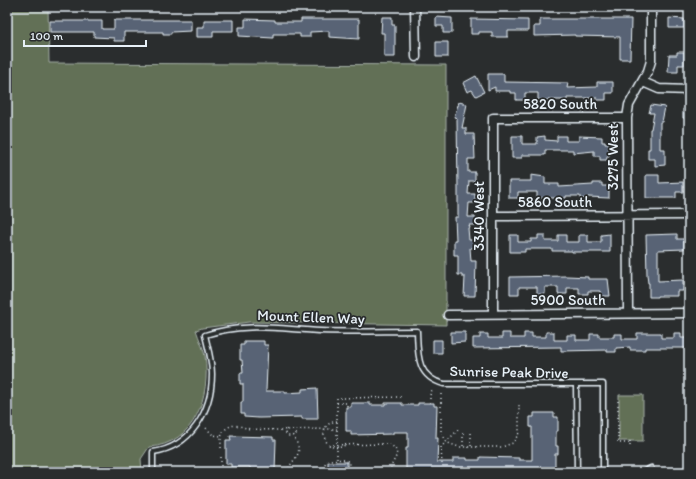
<svg xmlns="http://www.w3.org/2000/svg" width="696" height="479" font-family="Itim,sans-serif">
	<style>
		.green { fill: #626f56; stroke: #a5b0a7 }
		.building { fill: #596475; stroke: #e8f1f8 }
		.lines { fill: none; stroke-linecap: round; stroke-linejoin: round }
		.lane-casing { stroke: #e8f1f8; stroke-width: 7 }
		.street-casing { stroke: #e8f1f8; stroke-width: 11 }
		.path { stroke: #e8f1f8; stroke-width: 1.5; stroke-dasharray: 1 3; stroke-linecap: butt }
		.lane { stroke: #2a2d2e; stroke-width: 4 }
		.street { stroke: #2a2d2e; stroke-width: 8 }
		.labels { text-anchor: middle; stroke-width: 3.5; stroke-linejoin: round; paint-order: stroke }
		.street-label { font-size: 15px; fill: #e8f1f8; stroke: #2a2d2e }
	</style>
	<rect width="100%" height="100%" fill="#2a2d2e"/>
	<filter id="ink" filterUnits="userSpaceOnUse"><feTurbulence type="fractalNoise" baseFrequency=".025" numOctaves="2"/><feDisplacementMap in="SourceGraphic" scale="8" xChannelSelector="R" yChannelSelector="G"/><feConvolveMatrix kernelMatrix="1 2 1 2 8 2 1 2 1" color-interpolation-filters="sRGB"/></filter>
	<g filter="url(#ink)">
		<!-- green -->
		<path class="green" d="M 7,7 L 48,7 L 49,63 L 446,65 L 446,325 L 249,322 L 202,328 L 196,330 C 199,339 203,347 205,356 C 211,396 195,444 149,447 L 141,459 L 142,472 L 7,472 Z
			M 619,395 L 643,395 L 643,441 L 619,441 Z"/>
		<!-- building -->
		<path class="building" d="M 382,17 L 392,17 L 392,25 L 395,25 L 395,57 L 384,57 L 384,33 L 381,33 Z
			M 436,17 L 452,18 L 452,33 L 443,33 L 443,26 L 436,26 Z
			M 669,18 L 684,19 L 684,28 L 669,28 Z
			M 245,19 L 275,20 L 275,22 L 301,22 L 301,19 L 359,19 L 359,39 L 329,37 L 329,31 L 310,32 L 310,37 L 300,37 L 300,34 L 273,34 L 273,38 L 239,36 L 239,27 L 245,27 Z
			M 471,19 L 528,20 L 528,31 L 508,31 L 508,37 L 492,37 L 492,32 L 479,32 L 479,34 L 471,34 Z
			M 540,19 L 631,19 L 630,59 L 620,59 L 620,37 L 575,36 L 575,35 L 534,36 L 534,26 L 540,26 Z
			M 114,20 L 191,20 L 191,31 L 171,32 L 171,34 L 163,34 L 163,32 L 124,32 L 124,41 L 114,41 L 114,38 L 94,37 L 94,32 L 50,32 L 50,21 L 102,21 L 102,29 L 114,29 Z
			M 204,20 L 233,20 L 233,31 L 213,31 L 213,37 L 197,37 L 197,27 L 204,27 Z
			M 436,42 L 448,42 L 448,57 L 436,57 Z
			M 677,52 L 684,52 L 684,65 L 678,65 L 678,72 L 668,72 L 669,55 L 677,55 Z
			M 488,74 L 504,74 L 504,82 L 568,83 L 567,88 L 597,87 L 597,82 L 613,82 L 613,93 L 606,93 L 606,100 L 597,100 L 597,98 L 567,98 L 567,100 L 538,100 L 538,93 L 525,93 L 525,100 L 516,100 L 516,93 L 510,93 L 510,91 L 495,91 L 495,87 L 488,90 Z
			M 476,76 L 484,92 L 476,96 L 472,90 L 467,92 L 463,83 Z
			M 459,102 L 467,104 L 462,128 L 466,128 L 466,134 L 474,134 L 475,159 L 468,159 L 468,172 L 475,172 L 475,181 L 469,181 L 468,194 L 475,194 L 475,203 L 469,203 L 468,217 L 475,217 L 476,225 L 469,225 L 470,228 L 468,228 L 469,240 L 474,240 L 474,248 L 470,248 L 471,261 L 476,261 L 475,296 L 464,296 L 465,277 L 462,277 L 462,275 L 458,275 L 458,255 L 454,255 L 454,240 L 456,240 L 455,217 L 458,217 L 458,188 L 457,118 L 454,117 Z
			M 651,105 L 665,107 L 662,122 L 660,122 L 660,149 L 665,149 L 665,165 L 655,166 L 655,159 L 648,159 L 648,149 L 650,149 L 650,129 L 651,129 L 654,113 L 649,113 Z
			M 683,109 L 689,109 L 689,118 L 683,118 Z
			M 512,136 L 522,136 L 522,144 L 537,144 L 537,137 L 545,136 L 545,140 L 557,141 L 557,136 L 566,136 L 566,141 L 579,141 L 579,136 L 602,137 L 602,142 L 605,142 L 605,144 L 609,144 L 609,156 L 607,156 L 607,160 L 600,160 L 600,156 L 594,156 L 594,151 L 573,153 L 573,150 L 545,150 L 545,155 L 522,155 L 522,158 L 512,158 Z
			M 531,175 L 545,177 L 545,184 L 559,184 L 559,187 L 593,185 L 593,183 L 602,183 L 602,186 L 609,186 L 609,198 L 588,197 L 588,198 L 580,199 L 580,196 L 566,196 L 566,198 L 537,198 L 537,192 L 518,192 L 518,198 L 509,198 L 509,181 L 531,181 Z
			M 646,175 L 659,175 L 659,183 L 683,182 L 683,192 L 676,192 L 676,198 L 646,198 Z
			M 610,234 L 610,252 L 572,252 L 572,251 L 552,251 L 552,249 L 525,249 L 525,252 L 510,252 L 510,235 L 518,235 L 518,242 L 531,242 L 531,239 L 538,239 L 538,235 L 545,235 L 545,241 L 558,241 L 558,235 L 566,235 L 566,242 L 579,242 L 579,235 L 588,235 L 588,242 L 601,242 L 601,235 Z
			M 677,234 L 677,239 L 684,239 L 684,249 L 658,250 L 658,281 L 683,280 L 683,291 L 677,291 L 677,296 L 657,296 L 657,297 L 649,297 L 649,283 L 648,283 L 647,275 L 646,235 Z
			M 567,276 L 588,277 L 588,279 L 608,279 L 610,296 L 600,296 L 600,291 L 588,291 L 588,294 L 579,294 L 579,288 L 567,288 L 567,294 L 558,294 L 558,287 L 545,287 L 545,294 L 537,294 L 537,287 L 519,287 L 519,294 L 510,294 L 510,277 Z
			M 451,332 L 465,332 L 465,342 L 451,343 Z
			M 546,332 L 554,332 L 554,340 L 567,340 L 567,335 L 576,335 L 576,340 L 590,340 L 590,334 L 599,334 L 599,337 L 614,337 L 614,334 L 622,334 L 622,339 L 637,339 L 637,333 L 661,333 L 661,338 L 674,338 L 674,333 L 681,333 L 681,338 L 689,338 L 688,348 L 645,348 L 645,350 L 630,350 L 630,347 L 616,348 L 616,352 L 607,352 L 607,350 L 561,351 L 561,347 L 473,348 L 473,338 L 480,338 L 480,334 L 488,334 L 488,338 L 502,338 L 502,333 L 510,333 L 510,338 L 524,338 L 524,333 L 532,333 L 532,337 L 546,337 Z
			M 433,340 L 442,340 L 442,353 L 433,353 Z
			M 244,341 L 264,341 L 264,345 L 268,345 L 266,391 L 285,391 L 285,393 L 302,392 L 302,389 L 317,388 L 318,419 L 302,419 L 302,417 L 259,418 L 244,417 L 244,414 L 241,414 L 241,402 L 243,402 L 243,384 L 240,384 L 240,373 L 243,373 L 242,360 L 240,360 L 240,345 L 244,345 Z
			M 351,403 L 370,403 L 370,405 L 385,405 L 385,403 L 402,403 L 402,405 L 418,405 L 418,403 L 434,403 L 434,406 L 437,406 L 436,438 L 438,438 L 437,462 L 453,462 L 453,458 L 467,458 L 467,460 L 480,460 L 480,457 L 519,458 L 519,460 L 532,460 L 532,427 L 530,427 L 530,417 L 534,417 L 534,413 L 554,413 L 554,417 L 558,417 L 558,431 L 556,431 L 556,446 L 558,446 L 558,454 L 555,454 L 555,472 L 406,472 L 406,448 L 408,448 L 408,432 L 393,432 L 393,434 L 351,435 L 351,431 L 346,431 L 346,407 L 351,407 Z
			M 230,436 L 273,437 L 273,440 L 276,440 L 275,472 L 250,472 L 250,467 L 231,467 L 231,464 L 226,464 L 226,440 L 231,440 Z
			M 328,462 L 347,462 L 347,472 L 328,472 Z"/>
		<g class="lines">
			<!-- lane casing -->
			<g class="lane-casing">
				<path id="lane" d="M 576,385 L 577,472
					M 153,472 L 153,452 C 191,447 212,411 212,374 C 212,361 208,348 205,335 C 245,322 279,329 320,331 C 352,332 385,331 417,331 C 418,354 416,377 444,384 L 603,384 L 603,472
					M 643,472 L 651,468"/>
			</g>
			<!-- street casing -->
			<g class="street-casing">
				<path id="street" d="M 415,7 L 416,57
					M 643,82 L 659,89 L 689,90
					M 493,216 L 689,215
					M 628,313 L 627,118 L 629,105 L 648,71 L 651,61 L 651,7
					M 493,314 L 493,118 L 627,118
					M 448,315 L 689,313"/>
			</g>
			<!-- path -->
			<path class="path" d="M 441,394 L 441,433 L 448,443 L 459,447 L 502,447 L 513,443 L 519,433 L 519,405
				M 618,401 L 618,443 L 630,443
				M 337,403 L 347,403 L 347,407
				M 430,403 L 430,395 L 432,390
				M 337,421 C 313,424 326,457 345,445
				M 206,428 L 213,435 L 221,436
				M 287,429 L 286,433 L 288,436 L 292,436 L 296,434 L 297,429
				M 463,433 L 463,447
				M 471,433 L 471,447
				M 630,441 L 630,448
				M 329,445 L 389,444 C 406,454 389,460 391,472
				M 221,448 C 221,440 220,433 227,428 C 235,422 242,428 251,429 C 279,431 309,429 337,429
				M 221,457 L 221,472
				M 337,459 L 337,398 L 403,397
				M 442,464 L 441,447 L 458,430
				M 227,472 L 239,470 L 243,472
				M 287,472 C 293,456 306,456 293,436
				M 324,472 L 325,464 L 328,460 C 335,460 343,458 349,462 L 349,472"/>
			<!-- lane -->
			<use href="#lane" class="lane"/>
			<!-- street -->
			<use href="#street" class="street"/>
		</g>
	</g>
	<g class="labels">
		<!-- street labels -->
		<g class="street-label">
			<text x="560" y="109">5820 South</text>
			<text transform="translate(613 157) rotate(-90)" y="5">3275 West</text>
			<text x="555" y="207">5860 South</text>
			<text transform="translate(479 216) rotate(-90)" y="5">3340 West</text>
			<text x="568" y="305">5900 South</text>
			<text transform="translate(311 317) rotate(2)" y="5">Mount Ellen Way</text>
			<text transform="translate(509 372) rotate(1)" y="5">Sunrise Peak Drive</text>
		</g>
	</g>
	<!-- margin -->
	<rect width="696" height="479" fill="none" stroke="#2a2d2e" stroke-width="24"/>
	<rect x="12" y="12" width="672" height="455" fill="none" stroke="#e8f1f8" stroke-width="1.5" filter="url(#ink)"/>
	<!-- scale -->
	<path d="M24 40v6h122v-6" fill="none" stroke="#e8f1f8" stroke-width="2"/>
	<text x="30" y="40" font-size="12" fill="#e8f1f8" stroke="#2a2d2e" stroke-width="3" paint-order="stroke">100 m</text>
</svg>
